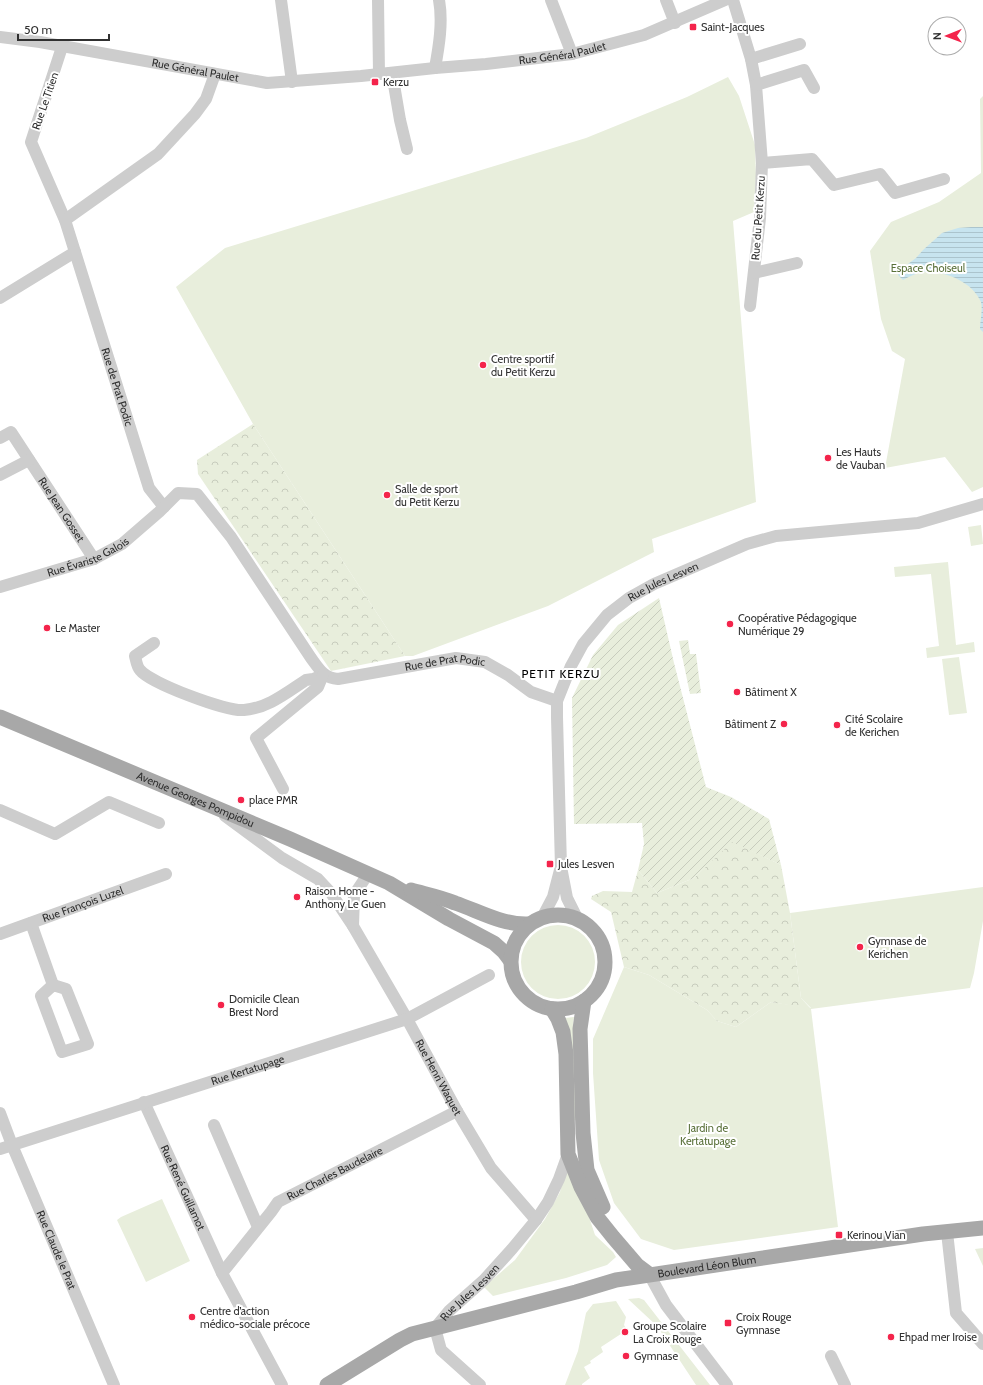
<svg xmlns="http://www.w3.org/2000/svg" width="983" height="1385" font-family="Cabin,sans-serif">
	<style>
		.green { fill: #e8eedc }
		.forest { fill: url(#forest-crowns) }
		.garden { fill: url(#garden-furrows) }
		.water { fill: url(#water-rules) }
		.lines { fill: none; stroke-linecap: round; stroke-linejoin: round }
		.minor { stroke: #cdcdcd; stroke-width: 12 }
		.major { stroke: #a8a8a8; stroke-width: 15 }
		.poi-dot { fill: #f4244b; stroke: #fff; stroke-width: 1.5 }
		.labels { text-anchor: middle; stroke-width: 4; stroke-linejoin: round; paint-order: stroke }
		.poi-label { font-size: 11px; fill: #303030; stroke: #fff; text-anchor: start }
		.street-label { font-size: 11px; fill: #303030; stroke: #fff }
		.park-label { font-size: 11px; fill: #597039; stroke: #fff }
		.neighbourhood-label { font-size: 12px; letter-spacing: 1px; fill: #000; stroke: #fff }
	</style>
	<defs>
		<pattern id="forest-crowns" width="20" height="18" patternUnits="userSpaceOnUse"><rect width="20" height="18" fill="#e8eedc"/><path d="M2 6a3 3 0 1 1 6 0M12 15a3 3 0 1 1 6 0" fill="none" stroke="#c7ccbd"/></pattern>
		<pattern id="garden-furrows" width="10" height="10" patternUnits="userSpaceOnUse"><rect width="10" height="10" fill="#e8eedc"/><path d="M-1 1l2-2M0 10L10 0M9 11l2-2" fill="none" stroke="#c7ccbd"/></pattern>
		<pattern id="water-rules" width="6" height="5" patternUnits="userSpaceOnUse"><rect width="6" height="5" fill="#c7e4ef"/><path d="M0 2.5h6" fill="none" stroke="#abc4cd"/></pattern>
	</defs>
	<rect width="100%" height="100%" fill="#fff"/>
	<!-- green -->
	<path class="green" d="M 728,77 L 739,96 L 755,145 L 756,176 L 754,212 L 733,221 L 756,502 L 652,539 L 654,552 L 548,606 L 413,656 L 405,656 L 253,424 L 176,287 L 225,248 L 586,138 L 687,97 Z
		M 983,96 L 983,487 L 972,492 L 945,457 L 885,468 L 905,359 L 892,351 L 881,319 L 870,251 L 891,222 L 939,202 L 981,173 L 980,99 Z
		M 981,525 L 983,544 L 971,546 L 968,527 Z
		M 948,562 L 956,645 L 974,642 L 975,652 L 927,658 L 926,648 L 939,646 L 931,574 L 895,577 L 894,567 Z
		M 959,657 L 967,713 L 949,715 L 942,659 Z
		M 983,887 L 983,921 L 974,973 L 970,988 L 811,1009 L 838,1227 L 674,1250 L 641,1239 L 614,1203 L 599,1160 L 593,1073 L 593,1039 L 624,967 L 649,975 L 707,1010 L 717,1021 L 736,1027 L 771,1002 L 811,1008 L 801,998 L 790,913 Z
		M521 962a37 37 0 1 1 74 0a37 37 0 1 1-74 0Z
		M 574,1017 L 573,1025 L 576,1120 L 573,1120 L 565,1018 Z
		M 566,1167 L 583,1199 L 595,1235 L 613,1252 L 616,1257 L 607,1265 L 566,1278 L 493,1296 L 484,1287 L 515,1260 L 545,1219 L 560,1192 Z
		M 162,1199 L 190,1261 L 146,1282 L 117,1220 L 121,1217 Z
		M 983,1248 L 983,1266 L 975,1249 Z
		M 639,1298 L 644,1300 L 710,1385 L 696,1385 L 657,1326 L 628,1299 Z
		M 616,1301 L 626,1317 L 624,1325 L 627,1330 L 601,1347 L 603,1352 L 590,1361 L 591,1363 L 584,1367 L 590,1378 L 582,1384 L 582,1385 L 565,1385 L 578,1351 L 586,1313 L 593,1304 Z"/>
	<!-- forest -->
	<path class="forest" d="M 253,424 L 405,656 L 331,671 L 198,474 L 197,460 Z
		M 732,841 L 781,865 L 790,913 L 801,998 L 811,1009 L 771,1002 L 736,1027 L 717,1021 L 707,1010 L 649,975 L 624,967 L 611,912 L 591,899 L 592,896 L 603,891 L 632,892 L 638,870 L 657,893 L 694,878 Z"/>
	<!-- garden -->
	<path class="garden" d="M 659,598 L 674,663 L 706,787 L 731,797 L 769,819 L 781,865 L 732,842 L 694,878 L 657,893 L 638,870 L 644,844 L 642,823 L 574,824 L 572,698 L 593,655 L 618,625 Z
		M 688,640 L 690,654 L 696,654 L 701,693 L 690,694 L 679,641 Z"/>
	<!-- water -->
	<path class="water" d="M 971,227 L 983,227 L 983,332 L 980,329 C 980,321 983,310 981,302 C 973,283 948,272 929,272 C 920,271 911,276 903,280 L 898,275 L 900,270 L 916,258 L 923,250 L 942,233 L 958,228 Z"/>
	<g class="lines">
		<!-- minor -->
		<g class="minor">
			<path d="M 281,0 L 292,82"/>
			<path d="M 378,0 L 379,74"/>
			<path d="M 551,0 L 572,54"/>
			<path d="M 666,0 L 675,23"/>
			<path d="M 733,0 L 751,59 L 756,85 L 762,163 L 760,218 L 750,306"/>
			<path id="s1" d="M 0,37 L 40,42 L 267,83 L 361,76 L 435,68 L 486,64 L 572,54 L 644,35 L 725,0"/>
			<path id="s2" d="M 62,47 L 31,142 L 65,220 L 149,488 L 164,507 L 178,493 L 197,494 L 231,537 L 311,658 C 319,669 324,678 338,679 L 456,658 L 485,662 L 508,675 L 531,692 L 557,701"/>
			<path d="M 751,59 L 800,44"/>
			<path d="M 435,68 C 439,46 443,22 439,0"/>
			<path d="M 392,73 L 400,120 L 407,149"/>
			<path d="M 756,85 L 804,70 L 814,88"/>
			<path d="M 762,163 L 812,159 L 834,185 L 880,174 L 895,193 L 944,179"/>
			<path d="M 65,220 L 158,154 L 195,114 L 206,99 L 215,74"/>
			<path d="M 754,273 L 797,263"/>
			<path d="M 0,298 L 75,252"/>
			<path id="s3" d="M 0,438 L 11,432 L 94,559"/>
			<path d="M 0,475 L 29,460"/>
			<path id="s4" d="M 0,587 L 94,559 L 122,544 L 159,512 L 164,507"/>
			<path d="M 154,643 L 135,656 C 136,660 137,667 140,670 C 150,683 227,712 244,710 C 268,708 286,693 306,680 L 313,679 L 323,675"/>
			<path d="M 283,789 L 256,738 L 318,687 L 323,675"/>
			<path d="M 0,810 L 55,834 L 109,802 L 159,823"/>
			<path id="s5" d="M 225,816 L 282,858 L 318,879 L 331,893 L 353,926 L 407,1019 L 457,1111 L 491,1168 L 536,1220"/>
			<path d="M 543,916 L 553,897 L 560,870"/>
			<path id="s6" d="M 577,918 L 567,898 L 561,867 L 557,717 L 557,701 L 571,666 L 583,644 L 607,615 L 629,598 L 654,584 L 747,544 L 776,536 L 918,523 L 983,504"/>
			<path d="M 31,923 L 53,985"/>
			<path d="M 353,926 L 354,895 L 368,874"/>
			<path id="s7" d="M 0,934 L 166,874"/>
			<path d="M 53,985 L 66,989 L 88,1044 L 62,1052 L 41,996 Z"/>
			<path id="s8" d="M 144,1102 L 222,1273"/>
			<path id="s9" d="M 0,1113 L 12,1145 L 114,1385"/>
			<path d="M 214,1125 L 258,1227"/>
			<path id="s10" d="M 0,1149 L 407,1019 L 489,975"/>
			<path d="M 947,1232 L 956,1313 L 983,1344"/>
			<path d="M 649,1274 L 666,1305 L 727,1385"/>
			<path d="M 831,1356 L 845,1385"/>
			<path id="s11" d="M 282,1385 L 222,1273 L 271,1212 L 278,1202 L 457,1111"/>
			<path id="s12" d="M 480,1385 L 441,1350 L 435,1328 L 449,1311 L 484,1280 L 512,1249 L 536,1220 L 548,1202 L 559,1179 L 568,1154"/>
		</g>
		<!-- major -->
		<g class="major">
			<path id="s13" d="M 0,717 L 290,839 L 389,883 L 449,919 L 494,943 L 504,952 L 510,960"/>
			<path d="M 411,890 C 425,894 441,897 455,903 C 479,911 502,925 528,924"/>
			<circle cx="558" cy="962" r="47"/>
			<path d="M 584,1001 L 580,1029 L 583,1133 L 587,1170 L 603,1207"/>
			<path d="M 552,1009 L 558,1019 L 563,1032 L 566,1054 L 568,1154 L 581,1187 L 597,1217 L 613,1237 L 637,1265 L 649,1274"/>
			<path id="s14" d="M 327,1385 L 400,1340 L 412,1334 L 576,1292 L 616,1280 L 923,1234 L 983,1228"/>
		</g>
	</g>
	<!-- markers -->
	<g class="poi-dot">
		<rect x="689" y="23" width="8" height="8" rx="2"/>
		<rect x="371" y="78" width="8" height="8" rx="2"/>
		<circle cx="483" cy="365" r="4"/>
		<circle cx="828" cy="458" r="4"/>
		<circle cx="387" cy="495" r="4"/>
		<circle cx="730" cy="624" r="4"/>
		<circle cx="47" cy="628" r="4"/>
		<circle cx="737" cy="692" r="4"/>
		<circle cx="784" cy="724" r="4"/>
		<circle cx="837" cy="725" r="4"/>
		<circle cx="241" cy="800" r="4"/>
		<rect x="546" y="860" width="8" height="8" rx="2"/>
		<circle cx="297" cy="897" r="4"/>
		<circle cx="860" cy="947" r="4"/>
		<circle cx="221" cy="1005" r="4"/>
		<rect x="835" y="1231" width="8" height="8" rx="2"/>
		<circle cx="192" cy="1317" r="4"/>
		<rect x="724" y="1319" width="8" height="8" rx="2"/>
		<circle cx="625" cy="1332" r="4"/>
		<circle cx="891" cy="1337" r="4"/>
		<circle cx="626" cy="1356" r="4"/>
	</g>
	<g class="labels">
		<!-- poi labels -->
		<g class="poi-label">
			<text x="701" y="31">Saint-Jacques</text>
			<text x="383" y="86">Kerzu</text>
			<text x="491" y="363">Centre sportif<tspan x="491" dy="13">du Petit Kerzu</tspan></text>
			<text x="836" y="456">Les Hauts<tspan x="836" dy="13">de Vauban</tspan></text>
			<text x="395" y="493">Salle de sport<tspan x="395" dy="13">du Petit Kerzu</tspan></text>
			<text x="738" y="622">Coopérative Pédagogique<tspan x="738" dy="13">Numérique 29</tspan></text>
			<text x="55" y="632">Le Master</text>
			<text x="745" y="696">Bâtiment X</text>
			<text x="845" y="723">Cité Scolaire<tspan x="845" dy="13">de Kerichen</tspan></text>
			<text x="776" y="728" text-anchor="end">Bâtiment Z</text>
			<text x="249" y="804">place PMR</text>
			<text x="558" y="868">Jules Lesven</text>
			<text x="305" y="895">Raison Home -<tspan x="305" dy="13">Anthony Le Guen</tspan></text>
			<text x="868" y="945">Gymnase de<tspan x="868" dy="13">Kerichen</tspan></text>
			<text x="229" y="1003">Domicile Clean<tspan x="229" dy="13">Brest Nord</tspan></text>
			<text x="847" y="1239">Kerinou Vian</text>
			<text x="200" y="1315">Centre d’action<tspan x="200" dy="13">médico-sociale précoce</tspan></text>
			<text x="736" y="1321">Croix Rouge<tspan x="736" dy="13">Gymnase</tspan></text>
			<text x="633" y="1330">Groupe Scolaire<tspan x="633" dy="13">La Croix Rouge</tspan></text>
			<text x="899" y="1341">Ehpad mer Iroise</text>
			<text x="634" y="1360">Gymnase</text>
		</g>
		<!-- street labels -->
		<g class="street-label">
			<text dy="4" stroke="none"><textPath href="#s1" startOffset="568">Rue Général Paulet</textPath></text>
			<text dy="4" stroke="none"><textPath href="#s1" startOffset="198">Rue Général Paulet</textPath></text>
			<text transform="translate(45 101) rotate(-71)" y="4">Rue Le Titien</text>
			<text transform="translate(758 218) rotate(-86)" y="4">Rue du Petit Kerzu</text>
			<text dy="4" stroke="none"><textPath href="#s2" startOffset="360">Rue de Prat Podic</textPath></text>
			<text dy="4" stroke="none"><textPath href="#s3" startOffset="105">Rue Jean Gosset</textPath></text>
			<text dy="4" stroke="none"><textPath href="#s4" startOffset="93">Rue Évariste Galois</textPath></text>
			<text dy="4" stroke="none"><textPath href="#s6" startOffset="386">Rue Jules Lesven</textPath></text>
			<text dy="4" stroke="none"><textPath href="#s2" startOffset="873">Rue de Prat Podic</textPath></text>
			<text dy="4" stroke="none"><textPath href="#s13" startOffset="212">Avenue Georges Pompidou</textPath></text>
			<text dy="4" stroke="none"><textPath href="#s7" startOffset="88">Rue François Luzel</textPath></text>
			<text dy="4" stroke="none"><textPath href="#s10" startOffset="260">Rue Kertatupage</textPath></text>
			<text dy="4" stroke="none"><textPath href="#s5" startOffset="345">Rue Henri Waquet</textPath></text>
			<text dy="4" stroke="none"><textPath href="#s11" startOffset="281">Rue Charles Baudelaire</textPath></text>
			<text dy="4" stroke="none"><textPath href="#s8" startOffset="94">Rue René Guillamot</textPath></text>
			<text dy="4" stroke="none"><textPath href="#s9" startOffset="148">Rue Claude le Prat</textPath></text>
			<text dy="4" stroke="none"><textPath href="#s14" startOffset="402">Boulevard Léon Blum</textPath></text>
			<text dy="4" stroke="none"><textPath href="#s12" startOffset="125">Rue Jules Lesven</textPath></text>
		</g>
		<!-- park labels -->
		<g class="park-label">
			<text x="928" y="272">Espace Choiseul</text>
			<text x="708" y="1132">Jardin de<tspan x="708" dy="13">Kertatupage</tspan></text>
		</g>
		<!-- neighbourhood labels -->
		<g class="neighbourhood-label">
			<text x="561" y="678">PETIT KERZU</text>
		</g>
	</g>
	<!-- north arrow -->
	<g transform="translate(947 36) rotate(269)"><circle r="19" fill="#ffffff" stroke="#acacac"/>
	<path d="M0-3L7 15L0 10L-7 15Z" fill="#f4244b"/>
	<text y="-6" font-size="11" font-weight="bold" text-anchor="middle" fill="#303030">N</text>
	</g>
	<!-- scale -->
	<path d="M18 34v6h91v-6" fill="none" stroke="#303030" stroke-width="2"/>
	<text x="24" y="34" font-size="12" fill="#303030" stroke="#ffffff" stroke-width="3" paint-order="stroke">50 m</text>
</svg>
